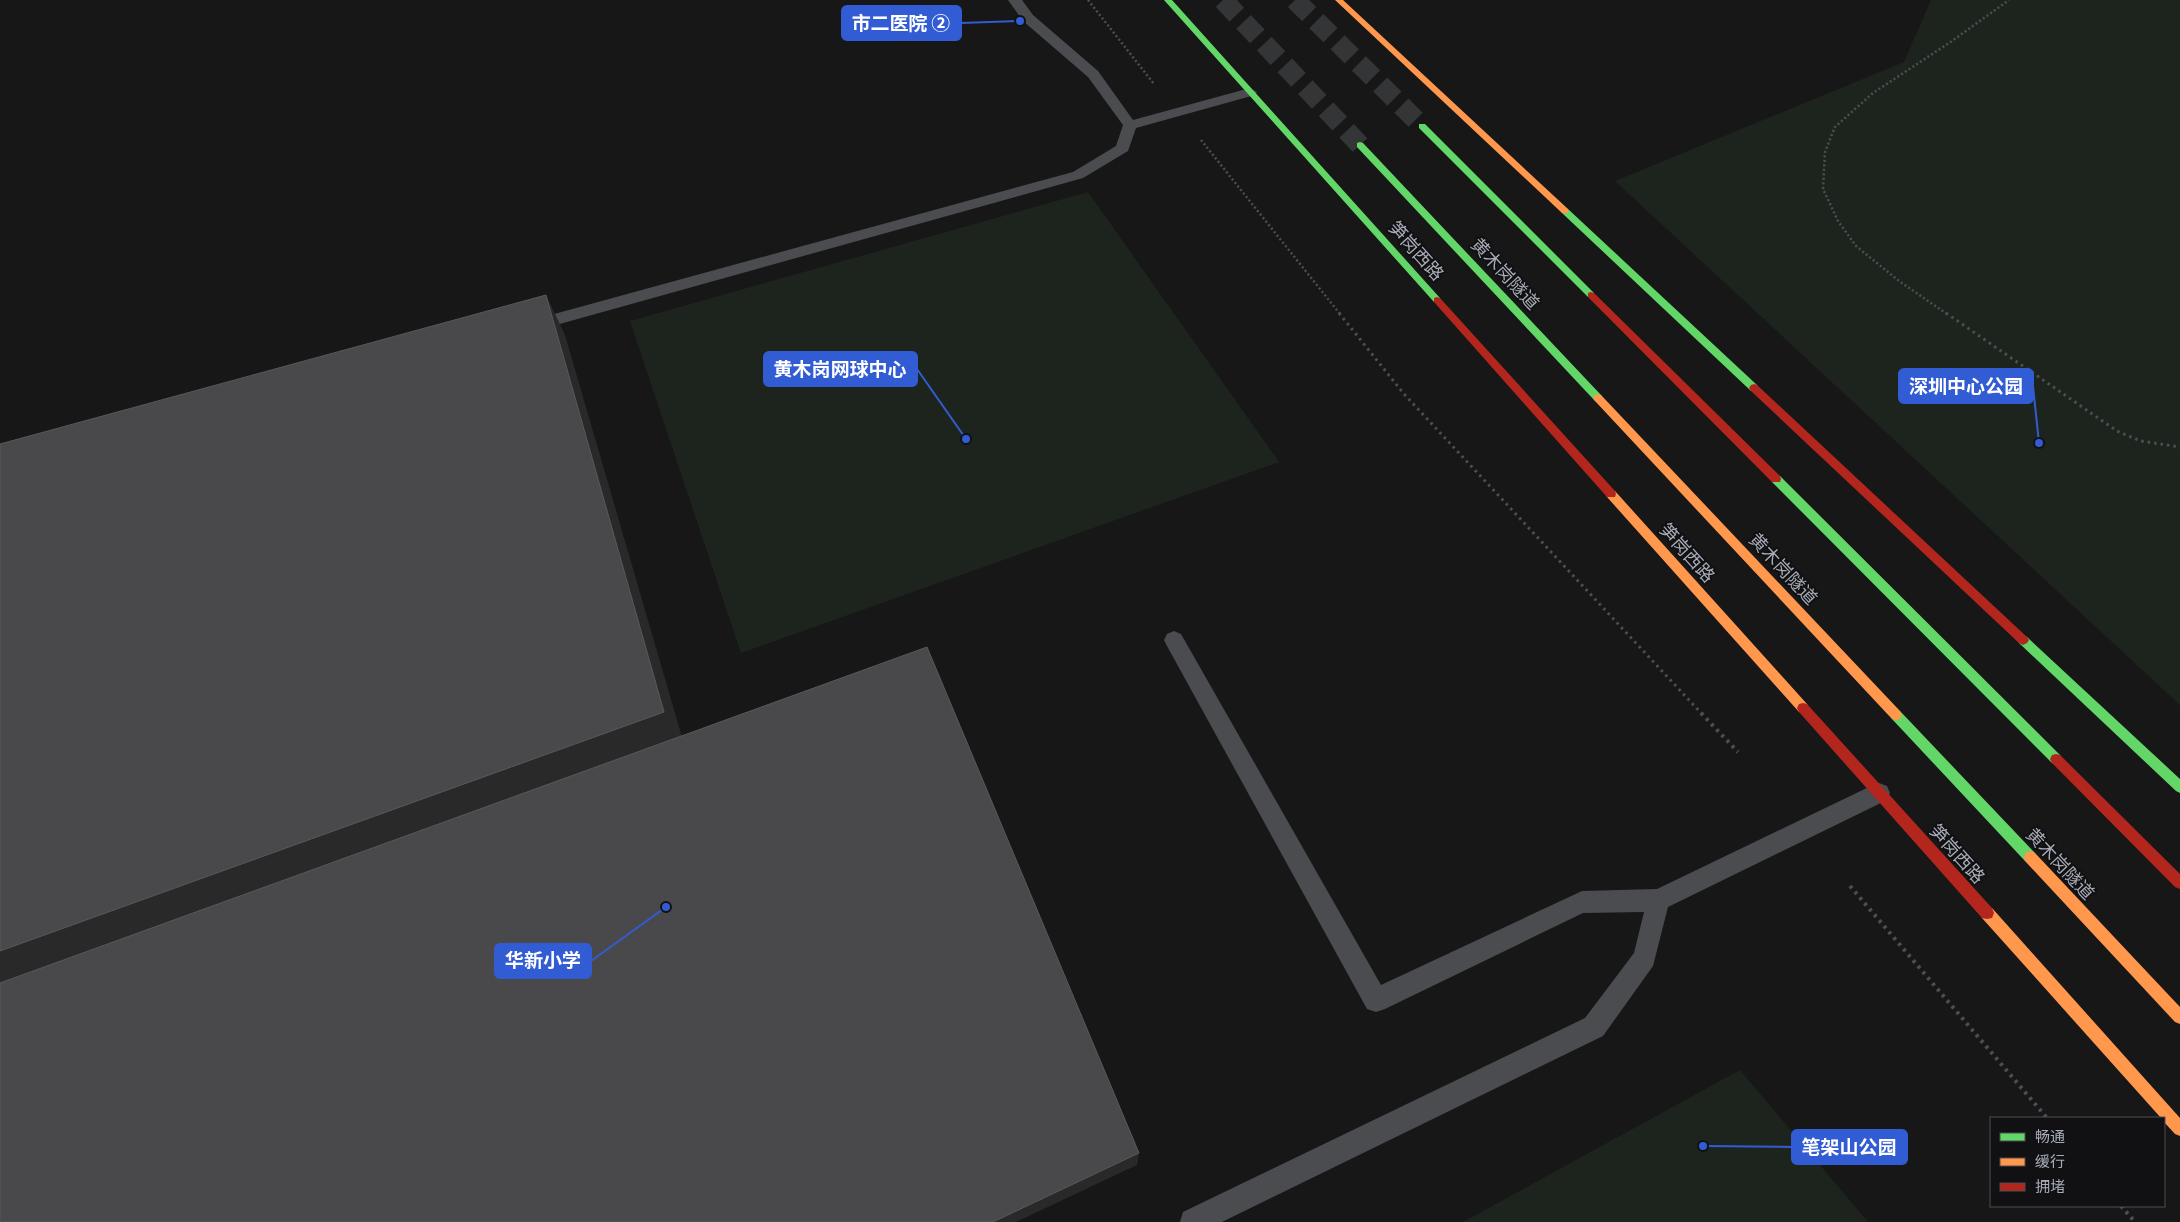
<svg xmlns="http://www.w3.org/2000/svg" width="2180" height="1222" font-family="Rubik,'Noto Sans SC',sans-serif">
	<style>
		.green { fill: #1d241e }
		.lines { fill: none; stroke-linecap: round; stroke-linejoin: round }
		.primary-tunnel { stroke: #343537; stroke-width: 20; stroke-dasharray: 20 10; stroke-linecap: butt }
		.path-far2 { stroke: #4d4e52; stroke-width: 2.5; stroke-dasharray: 2 2.5; stroke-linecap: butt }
		.path-far1 { stroke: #4d4e52; stroke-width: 3; stroke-dasharray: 2.5 4; stroke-linecap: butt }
		.path { stroke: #4d4e52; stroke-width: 4; stroke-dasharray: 3 4.5; stroke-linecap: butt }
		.lane { fill: #4b4c50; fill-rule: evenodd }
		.fast { fill: #63d668; fill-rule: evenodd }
		.slow { fill: #ff974d; fill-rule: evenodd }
		.jam { fill: #b3261e; fill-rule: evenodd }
		.shaded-wall { fill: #29292a }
		.building { fill: #49494c; stroke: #58595d }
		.labels { text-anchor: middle; stroke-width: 4; stroke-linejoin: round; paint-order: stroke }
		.street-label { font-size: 18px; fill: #a8adb8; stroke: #111113 }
		.leader { fill: none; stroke: #325cd3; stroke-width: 2 }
		.callout-dot { fill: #325cd3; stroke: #111113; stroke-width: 2 }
		.callout { fill: #325cd3; stroke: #325cd3; stroke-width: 2 }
		.callout-label { font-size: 19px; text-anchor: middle; font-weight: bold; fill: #fff }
	</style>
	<rect width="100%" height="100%" fill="#171717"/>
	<!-- green -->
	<path class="green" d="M 1931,0 L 2180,0 L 2180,705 L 1615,181 L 1904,62 Z
		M 1088,192 L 1279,462 L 741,653 L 630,321 Z
		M 1740,1070 L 1868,1222 L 1463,1222 Z"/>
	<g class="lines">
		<!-- primary-tunnel -->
		<path class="primary-tunnel" d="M 1223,0 L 1360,145
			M 1295,0 L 1422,126"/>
		<!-- path-far2 -->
		<path class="path-far2" d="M 1088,0 L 1154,84
			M 1201,140 L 1340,314
			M 1947,314 L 1899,281 L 1856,246 L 1838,221 L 1823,189 L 1825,152 L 1835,127 L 1873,93 L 1952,41 L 2009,0"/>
		<!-- path-far1 -->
		<path class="path-far1" d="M 1339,313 L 1404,394 L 1702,714
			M 1946,313 L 2117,431 L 2141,441 L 2180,447"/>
		<!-- path -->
		<path class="path" d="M 1701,713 L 1738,752
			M 1850,886 L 2047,1118
			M 2121,1206 L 2135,1222"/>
		<!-- lane -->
		<path class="lane" d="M 1008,0 L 1022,0 L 1033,15 L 1098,71 L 1133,120 L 1250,88 L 1257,92 L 1255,95 L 1136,128 L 1128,151 L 1083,178 L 531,332 L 525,330 L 523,326 L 525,322 L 1073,172 L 1116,146 L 1123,125 L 1088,77 L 1023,21 Z
			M 1174,631 L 1181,634 L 1381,985 L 1582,891 L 1657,889 L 1871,786 L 1879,783 L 1887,786 L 1890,793 L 1887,800 L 1668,907 L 1653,966 L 1603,1036 L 1222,1222 L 1180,1222 L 1183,1212 L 1585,1018 L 1634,953 L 1644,912 L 1583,913 L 1385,1009 L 1376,1012 L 1367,1009 L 1167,646 L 1164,640 L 1167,634 Z"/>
		<!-- fast -->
		<path class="fast" d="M 1164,0 L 1172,0 L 1440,298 L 1440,302 L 1434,302 Z
			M 1419,124 L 1425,124 L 1594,293 L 1594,297 L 1588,297 L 1419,128 Z
			M 1360,142 L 1363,143 L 1601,395 L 1603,398 L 1601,401 L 1595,401 L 1357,147 L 1357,143 Z
			M 1565,208 L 1568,209 L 1757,385 L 1759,388 L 1757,391 L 1751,391 L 1562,213 L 1561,211 Z
			M 1776,475 L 1780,476 L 2060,755 L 2062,759 L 2060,763 L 2056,764 L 2052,763 L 1772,482 L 1771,479 Z
			M 2023,635 L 2027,637 L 2180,779 L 2180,793 L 2176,791 L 2019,643 L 2017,640 L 2019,637 Z
			M 1896,710 L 1900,711 L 2035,853 L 2036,857 L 2035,861 L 2030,863 L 2025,861 L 1892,719 L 1890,715 L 1892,711 Z"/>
		<!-- slow -->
		<path class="slow" d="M 1335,0 L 1343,0 L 1568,209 L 1568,213 L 1562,213 Z
			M 1598,394 L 1601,395 L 1900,711 L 1902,715 L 1900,719 L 1896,720 L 1892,719 L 1595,401 L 1593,398 L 1595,395 Z
			M 1611,490 L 1615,491 L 1807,704 L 1809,708 L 1807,712 L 1803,713 L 1799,712 L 1607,497 L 1606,494 Z
			M 2030,851 L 2035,853 L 2180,1007 L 2180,1024 L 2175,1022 L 2025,861 L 2024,857 L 2025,853 Z
			M 1987,907 L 1992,908 L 2180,1118 L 2180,1136 L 2175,1134 L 2164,1122 L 2164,1118 L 2161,1118 L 1982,918 L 1980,913 L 1982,908 Z"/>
		<!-- jam -->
		<path class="jam" d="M 1591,292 L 1594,293 L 1780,476 L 1781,479 L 1780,482 L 1772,482 L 1588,297 L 1588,293 Z
			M 1437,297 L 1440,298 L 1615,491 L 1616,494 L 1615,497 L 1607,497 L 1434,302 L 1434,298 Z
			M 1754,384 L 1757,385 L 2027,637 L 2029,640 L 2027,643 L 2023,645 L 2019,643 L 1751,391 L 1749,388 L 1751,385 Z
			M 1803,703 L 1807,704 L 1992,908 L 1994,913 L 1992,918 L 1987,919 L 1982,918 L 1799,712 L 1797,708 L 1799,704 Z
			M 2056,754 L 2060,755 L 2180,874 L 2180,889 L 2175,887 L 2052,763 L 2050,759 L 2052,755 Z"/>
	</g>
	<!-- shaded-wall -->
	<path class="shaded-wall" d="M 546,295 L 565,335 L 684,744 L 0,996 L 0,951 Z
		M 1139,1153 L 1137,1165 L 1016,1222 L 993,1222 Z"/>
	<!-- building -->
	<path class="building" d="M 546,295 L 664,712 L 0,951 L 0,444 Z
		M 927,647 L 1139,1153 L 993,1222 L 0,1222 L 0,983 Z"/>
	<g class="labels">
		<!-- street labels -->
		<g class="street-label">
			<text transform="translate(1416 251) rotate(48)" y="6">笋岗西路</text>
			<text transform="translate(1505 274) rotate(47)" y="6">黄木岗隧道</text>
			<text transform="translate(1687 553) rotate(48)" y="6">笋岗西路</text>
			<text transform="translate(1783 569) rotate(47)" y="6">黄木岗隧道</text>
			<text transform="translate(1957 854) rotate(48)" y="6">笋岗西路</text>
			<text transform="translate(2060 864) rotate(47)" y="6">黄木岗隧道</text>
		</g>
	</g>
	<!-- callouts -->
	<path class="leader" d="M1020 21L961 23M966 439L917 369M2039 443L2033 386M666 907L591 961M1703 1146L1792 1147"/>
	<g class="callout-dot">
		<circle cx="1020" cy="21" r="5"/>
		<circle cx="966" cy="439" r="5"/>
		<circle cx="2039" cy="443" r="5"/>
		<circle cx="666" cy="907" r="5"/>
		<circle cx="1703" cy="1146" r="5"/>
	</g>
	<g class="callout">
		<rect x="842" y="6" width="119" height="34" rx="5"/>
		<rect x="764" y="352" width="153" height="34" rx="5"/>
		<rect x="1899" y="369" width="134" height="34" rx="5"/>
		<rect x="495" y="944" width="96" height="34" rx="5"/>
		<rect x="1792" y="1130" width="115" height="34" rx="5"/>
	</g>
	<g class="callout-label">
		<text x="901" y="30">市二医院 ②</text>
		<text x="840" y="376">黄木岗网球中心</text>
		<text x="1966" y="393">深圳中心公园</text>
		<text x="543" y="967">华新小学</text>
		<text x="1849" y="1154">笔架山公园</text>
	</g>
	<!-- legend -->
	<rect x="1990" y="1117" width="175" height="90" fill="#111113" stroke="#4d4f55"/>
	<rect x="2000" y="1133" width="25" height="8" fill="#63d668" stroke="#4d4f55"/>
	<text x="2035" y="1142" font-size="15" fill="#a8adb8">畅通</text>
	<rect x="2000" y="1158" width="25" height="8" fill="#ff974d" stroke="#4d4f55"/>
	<text x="2035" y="1167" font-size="15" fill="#a8adb8">缓行</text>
	<rect x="2000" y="1183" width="25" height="8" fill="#b3261e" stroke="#4d4f55"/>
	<text x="2035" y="1192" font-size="15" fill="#a8adb8">拥堵</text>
</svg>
